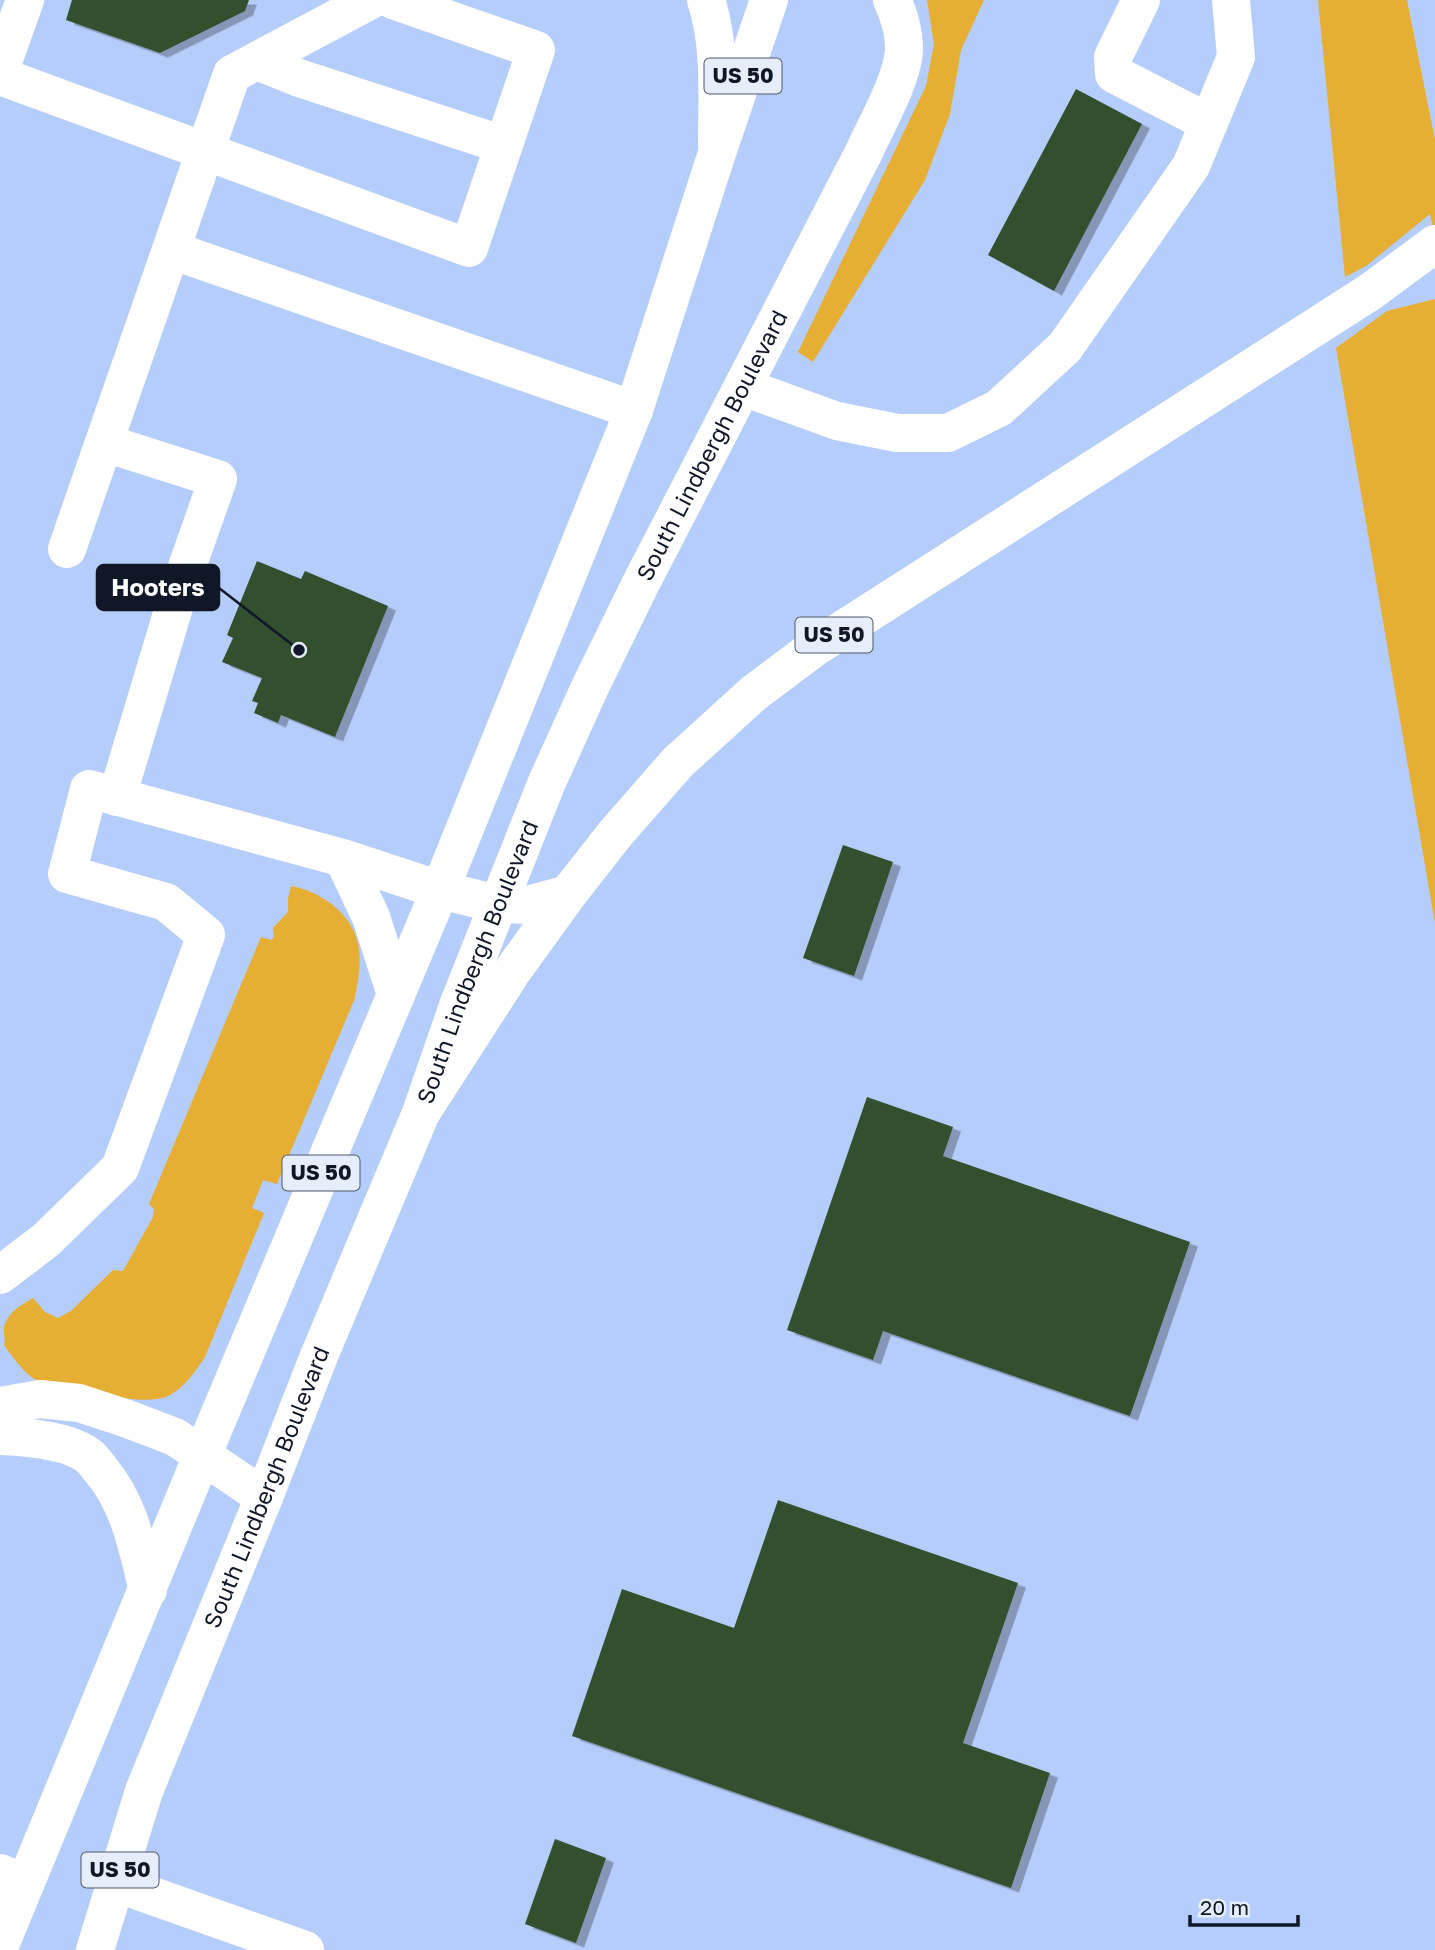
<svg xmlns="http://www.w3.org/2000/svg" width="1435" height="1950" font-family="'Golos Text',sans-serif">
	<style>
		.green { fill: #e6ae32 }
		.building { fill: #30502e; filter: url(#shadow) }
		.lines { fill: none; stroke-linecap: round; stroke-linejoin: round }
		.minor { stroke: #fff; stroke-width: 38 }
		.major { stroke: #fff; stroke-width: 38 }
		.highway { stroke: #fff; stroke-width: 38 }
		.labels { text-anchor: middle; stroke-width: 7; stroke-linejoin: round; paint-order: stroke }
		.shield { fill: #e6eefc; stroke: #505868; stroke-width: 2 }
		.shield-label { font-size: 21px; font-weight: bold; fill: #101828 }
		.street-label { font-size: 23px; fill: #101828; stroke: #e6eefc }
		.leader { fill: none; stroke: #101828; stroke-width: 2.5 }
		.callout-dot { fill: #101828; stroke: #e6eefc; stroke-width: 2.5 }
		.callout { fill: #101828; stroke: #101828; stroke-width: 2.5 }
		.callout-label { font-size: 24px; text-anchor: middle; font-weight: bold; fill: #fff }
	</style>
	<defs>
		<filter id="shadow"><feDropShadow dx="8" dy="4.5" stdDeviation="0" flood-color="#0004"/></filter>
	</defs>
	<rect width="100%" height="100%" fill="#b5cdfa"/>
	<!-- green -->
	<path class="green" d="M 927,0 L 984,0 L 961,50 L 950,114 L 925,180 L 813,362 L 798,352 L 926,86 L 934,44 Z
		M 1318,0 L 1407,0 L 1435,140 L 1435,235 L 1430,214 L 1366,266 L 1345,277 Z
		M 1435,299 L 1435,923 L 1336,348 L 1387,311 Z
		M 291,886 C 320,891 352,913 358,944 C 362,961 358,981 355,998 L 277,1184 L 263,1180 L 252,1208 L 264,1213 L 205,1357 C 195,1372 184,1388 168,1396 C 145,1407 83,1391 57,1385 C 51,1384 42,1383 36,1380 C 25,1374 11,1355 4,1345 C 6,1338 3,1333 4,1327 C 8,1312 21,1305 33,1298 L 45,1312 L 58,1318 L 71,1311 L 113,1270 L 123,1271 L 153,1217 L 154,1209 L 149,1204 L 261,937 L 271,940 L 274,937 L 273,928 L 288,912 L 288,899 Z"/>
	<!-- building -->
	<path class="building" d="M 72,0 L 249,0 L 245,11 L 160,53 L 66,20 Z
		M 1076,89 L 1142,124 L 1054,291 L 988,255 Z
		M 257,561 L 301,579 L 305,571 L 388,606 L 335,737 L 281,715 L 278,723 L 254,713 L 258,703 L 252,701 L 262,678 L 222,662 L 233,638 L 227,635 Z
		M 843,845 L 893,862 L 854,976 L 803,958 Z
		M 867,1097 L 953,1127 L 943,1156 L 1190,1242 L 1130,1416 L 883,1331 L 873,1360 L 787,1330 Z
		M 778,1500 L 1018,1583 L 963,1743 L 1050,1773 L 1011,1888 L 572,1736 L 622,1589 L 734,1628 Z
		M 555,1839 L 606,1858 L 576,1943 L 525,1924 Z"/>
	<g class="lines">
		<!-- minor -->
		<path class="minor" d="M 706,0 C 721,46 717,96 717,144
			M 1141,0 L 1113,57 L 1114,74 L 1209,123
			M 257,61 L 299,78 L 504,145
			M 0,70 L 25,0
			M 0,76 L 469,248 L 536,50 L 393,0
			M 171,250 L 634,410
			M 743,387 L 837,421 L 897,433 L 948,433 L 999,408 L 1065,347 L 1191,166 L 1236,57 L 1231,0
			M 105,443 L 218,479 L 180,587 L 117,797
			M 67,549 L 232,74 L 371,0
			M 343,858 L 371,917 L 396,995
			M 0,1275 L 46,1240 L 120,1168 L 206,935 L 166,902 L 67,874 L 89,789 L 343,858 L 440,890
			M 0,1406 L 40,1399 L 79,1403 L 125,1418 L 175,1437 L 264,1497
			M 0,1436 C 26,1437 69,1440 90,1457 C 93,1460 97,1465 100,1469 C 130,1504 137,1547 148,1590
			M 0,1873 L 25,1884
			M 116,1883 L 305,1950"/>
		<!-- major -->
		<g class="major">
			<path d="M 0,1945 L 202,1456 L 440,890 L 634,410 L 717,153 L 769,0"/>
			<path id="s1" d="M 95,1950 L 144,1791 L 264,1497 L 319,1356 L 421,1113 L 459,1003 L 547,782 L 591,685 L 640,585 L 864,152 C 876,125 904,77 904,48 C 904,33 899,14 892,0"/>
		</g>
		<!-- highway -->
		<path class="highway" d="M 440,890 L 498,904 L 527,905 L 568,894
			M 421,1113 L 513,970 L 568,894 L 615,834 L 678,762 L 754,693 L 814,648 L 1370,292 L 1435,244"/>
	</g>
	<g class="labels">
		<!-- shield labels -->
		<g class="shield">
			<rect x="704.5" y="58.5" width="77" height="35" rx="5"/>
			<rect x="795.5" y="617.5" width="77" height="35" rx="5"/>
			<rect x="282.5" y="1155.5" width="77" height="35" rx="5"/>
			<rect x="81.5" y="1852.5" width="77" height="35" rx="5"/>
		</g>
		<g class="shield-label">
			<text x="743" y="83">US 50</text>
			<text x="834" y="642">US 50</text>
			<text x="321" y="1180">US 50</text>
			<text x="120" y="1877">US 50</text>
		</g>
		<!-- street labels -->
		<g class="street-label">
			<text dy="8" stroke="none"><textPath href="#s1" startOffset="1628">South Lindbergh Boulevard</textPath></text>
			<text dy="8" stroke="none"><textPath href="#s1" startOffset="1060">South Lindbergh Boulevard</textPath></text>
			<text dy="8" stroke="none"><textPath href="#s1" startOffset="494">South Lindbergh Boulevard</textPath></text>
		</g>
	</g>
	<!-- callouts -->
	<path class="leader" d="M299 650L219 588"/>
	<circle class="callout-dot" cx="299" cy="650" r="7"/>
	<rect class="callout" x="97" y="565" width="122" height="45" rx="7"/>
	<g class="callout-label">
		<text x="158" y="596">Hooters</text>
	</g>
	<!-- scale -->
	<path d="M1190 1915v10h108v-10" fill="none" stroke="#101828" stroke-width="3.5"/>
	<text x="1200" y="1915" font-size="21" fill="#101828" stroke="#e6eefc" stroke-width="5" paint-order="stroke">20 m</text>
</svg>
